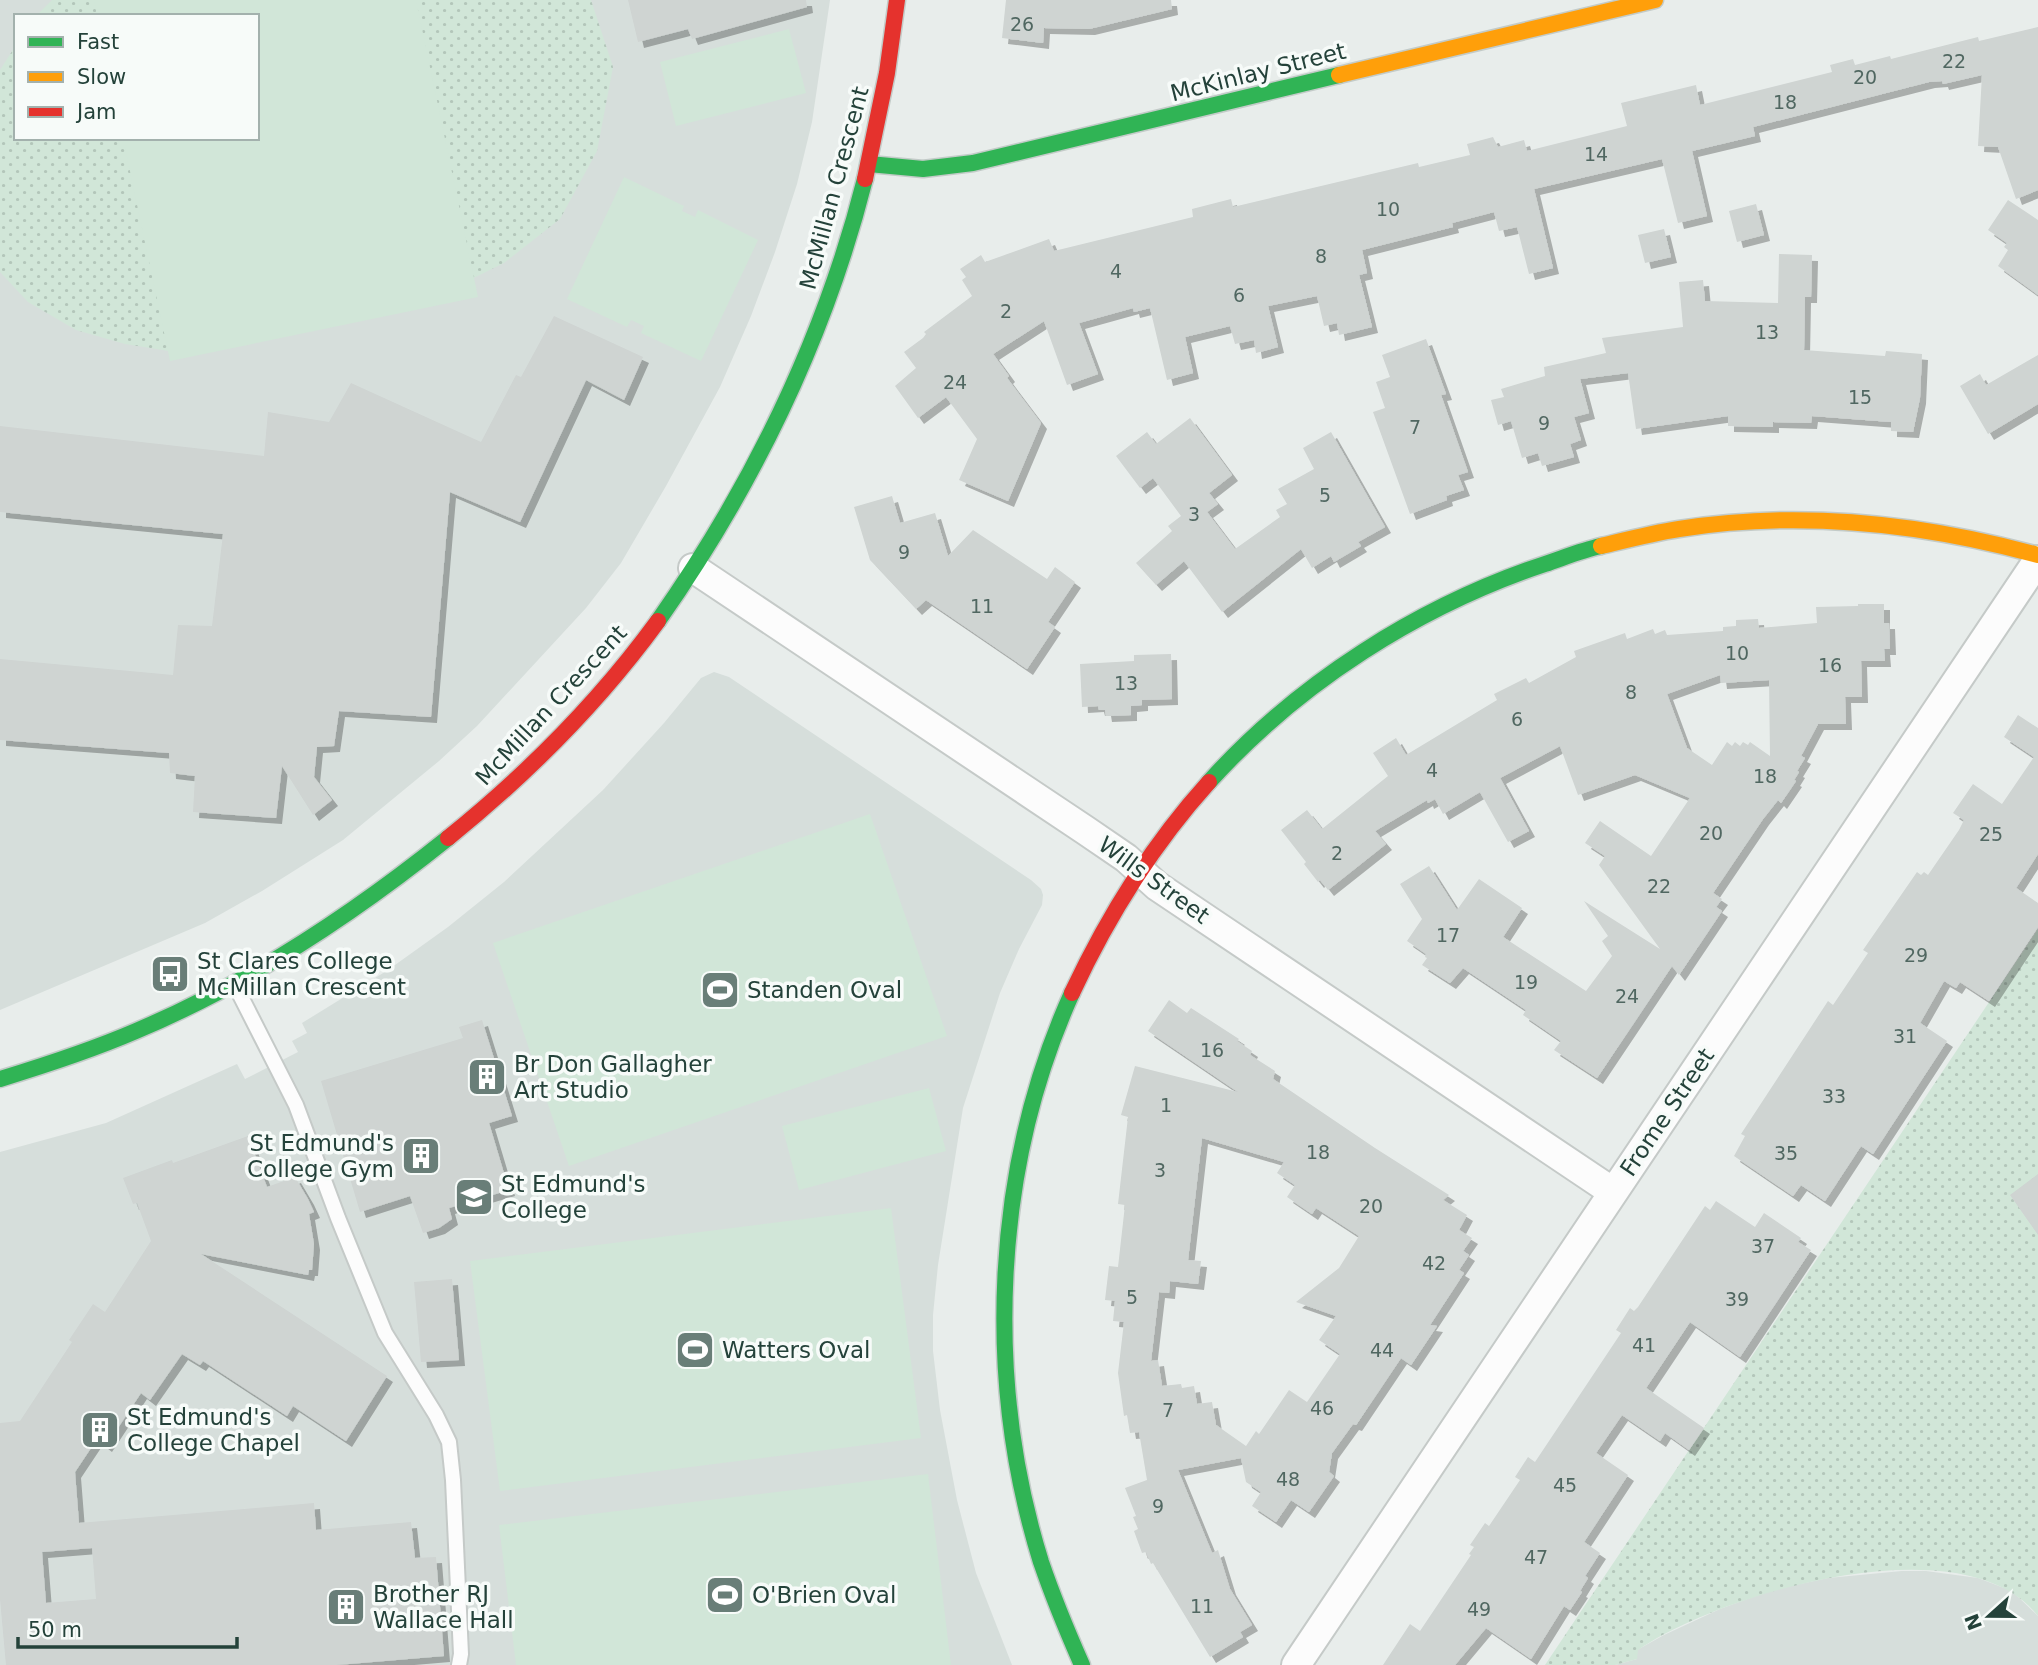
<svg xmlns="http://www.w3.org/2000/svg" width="2038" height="1665" font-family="'DejaVu Sans',sans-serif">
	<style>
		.built { fill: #d6dedb; fill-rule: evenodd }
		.green { fill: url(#green-dots) }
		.pitch { fill: #d1e6d8 }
		.building { fill: #cfd4d2; fill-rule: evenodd; filter: url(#shadow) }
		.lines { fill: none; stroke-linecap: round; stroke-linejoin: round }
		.lane-casing { stroke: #c5cac8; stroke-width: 18 }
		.street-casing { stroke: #c5cac8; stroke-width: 32 }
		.fast-casing { stroke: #c3cbc8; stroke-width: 19 }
		.slow-casing { stroke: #c3cbc8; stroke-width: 19 }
		.jam-casing { stroke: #c3cbc8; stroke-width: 19 }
		.lane { stroke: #fcfcfc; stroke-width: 14 }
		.street { stroke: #fcfcfc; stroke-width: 28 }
		.fast { stroke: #30b455; stroke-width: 16 }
		.slow { stroke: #ff9f0a; stroke-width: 16 }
		.jam { stroke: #e5322d; stroke-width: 16 }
		.labels { text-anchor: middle; stroke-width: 7; stroke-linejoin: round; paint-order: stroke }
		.number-label { font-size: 19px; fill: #506761 }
		.street-label { font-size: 23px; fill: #24423a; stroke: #f7fbf9 }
		.poi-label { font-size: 23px; fill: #24423a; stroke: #f7fbf9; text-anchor: start }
	</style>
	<defs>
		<pattern id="green-dots" width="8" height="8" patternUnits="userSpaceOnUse" patternTransform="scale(1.75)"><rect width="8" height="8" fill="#d1e6d8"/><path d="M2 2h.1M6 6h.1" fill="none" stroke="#b3c6ba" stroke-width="1.8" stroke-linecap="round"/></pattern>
		<filter id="shadow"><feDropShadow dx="6" dy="6" stdDeviation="0" flood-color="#0004"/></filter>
	</defs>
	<rect width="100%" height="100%" fill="#e8edeb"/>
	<!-- built -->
	<path class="built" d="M 0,0 L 830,0 L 812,122 L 797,184 L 775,252 L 751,316 L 720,387 L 666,486 L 621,563 L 586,608 L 477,726 L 439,761 L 343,840 L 262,891 L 205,923 L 0,1010 ZM 16,16 L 257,16 L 257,138 L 16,138 Z
		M 714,672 L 729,677 L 1031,880 L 1041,889 L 1043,895 L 1042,905 L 1019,949 L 1000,993 L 963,1108 L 938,1265 L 933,1315 L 933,1351 L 940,1410 L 957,1500 L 976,1573 L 1012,1665 L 0,1665 L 0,1152 L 106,1123 L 237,1064 L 245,1079 L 298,1052 L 292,1041 L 307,1033 L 302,1023 L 388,970 L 448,927 L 504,882 L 603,790 L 664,723 L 701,678 Z
		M 1902,1571 L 1926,1571 L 1978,1578 L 2012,1591 L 2038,1616 L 2038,1665 L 1615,1665 L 1637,1659 L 1637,1650 L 1664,1635 L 1720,1609 L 1772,1590 L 1828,1578 Z"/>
	<!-- green -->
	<path class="green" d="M 52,0 L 591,0 L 613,67 L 597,151 L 560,219 L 504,263 L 433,298 L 175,352 L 125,344 L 76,330 L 28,302 L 0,272 L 0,70 L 16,45 L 16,138 L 257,138 L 257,16 L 36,16 Z
		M 2038,929 L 2038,1616 C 1964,1521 1721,1593 1638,1650 L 1637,1659 L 1615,1665 L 1545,1665 Z"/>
	<!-- pitch -->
	<path class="pitch" d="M 94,0 L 416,0 L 478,297 L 170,361 L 123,138 L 257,138 L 257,16 L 97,16 Z
		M 789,29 L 806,93 L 676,126 L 660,62 Z
		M 624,177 L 684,206 L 682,211 L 695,217 L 698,210 L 758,240 L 701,361 L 641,333 L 644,326 L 631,320 L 627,327 L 567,299 Z
		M 870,814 L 947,1036 L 569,1166 L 493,943 Z
		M 929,1088 L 946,1151 L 799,1190 L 782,1126 Z
		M 891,1208 L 921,1438 L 500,1491 L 470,1261 Z
		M 928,1474 L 951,1665 L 516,1665 L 499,1525 Z"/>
	<!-- building -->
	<path class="building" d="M 628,0 L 806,0 L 807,7 L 692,39 L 688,29 L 638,42 Z
		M 1006,0 L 1171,0 L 1172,9 L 1089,29 L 1044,28 L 1043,43 L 1002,38 Z
		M 2038,27 L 2038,190 L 2016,199 L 1998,147 L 1978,146 L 1982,75 L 1943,84 L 1942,81 L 1929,82 L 1753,127 L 1755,136 L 1692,151 L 1707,216 L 1678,223 L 1662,159 L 1534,189 L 1553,268 L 1529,274 L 1517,227 L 1499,231 L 1494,212 L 1452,223 L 1453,227 L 1362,250 L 1367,273 L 1359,275 L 1372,327 L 1339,335 L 1337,323 L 1324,326 L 1317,296 L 1268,306 L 1278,347 L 1256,353 L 1254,340 L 1235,344 L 1230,326 L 1185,337 L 1193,373 L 1167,380 L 1150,308 L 1134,312 L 1133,308 L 1079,323 L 1098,374 L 1067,385 L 1044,321 L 993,354 L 1009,376 L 1007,378 L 1041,423 L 1008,501 L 959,480 L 977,439 L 946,397 L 918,418 L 895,386 L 916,368 L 904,352 L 923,338 L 926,334 L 924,332 L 972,296 L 962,280 L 966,277 L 960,269 L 981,255 L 985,262 L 1049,239 L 1054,251 L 1193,217 L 1192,209 L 1231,199 L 1233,207 L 1418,163 L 1419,167 L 1470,155 L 1467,144 L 1493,137 L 1498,147 L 1524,140 L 1527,151 L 1627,126 L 1621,103 L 1696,85 L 1700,105 L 1832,72 L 1830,65 L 1853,59 L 1855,65 L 1890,56 L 1891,59 L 1978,37 L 1979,41 Z
		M 2008,200 L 2038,220 L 2038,295 L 1998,266 L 2008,250 L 2004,247 L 2007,243 L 1988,230 Z
		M 1756,204 L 1764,235 L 1737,242 L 1729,211 Z
		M 1664,229 L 1671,257 L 1645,263 L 1638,235 Z
		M 1779,254 L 1812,255 L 1811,297 L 1805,297 L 1804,350 L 1885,356 L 1886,351 L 1922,354 L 1920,398 L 1913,432 L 1891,431 L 1891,422 L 1812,416 L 1811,423 L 1773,422 L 1773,427 L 1728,426 L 1728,416 L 1636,429 L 1628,373 L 1580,379 L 1589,413 L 1574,417 L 1581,440 L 1570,444 L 1574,457 L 1542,466 L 1538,453 L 1522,458 L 1511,421 L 1498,425 L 1491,400 L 1504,397 L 1501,389 L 1545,376 L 1544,367 L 1606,353 L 1602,338 L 1683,327 L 1679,282 L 1703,280 L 1705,301 L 1778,303 Z
		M 554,316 L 643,357 L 624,400 L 586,380 L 520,522 L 450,492 L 431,717 L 339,711 L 334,746 L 317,747 L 314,777 L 332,800 L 313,815 L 282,766 L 276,818 L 193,812 L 195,776 L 170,773 L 169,753 L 0,740 L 0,659 L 173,675 L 178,625 L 212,626 L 223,534 L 0,512 L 0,426 L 264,456 L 268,412 L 329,422 L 351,383 L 481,442 L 516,375 L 521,377 Z
		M 1426,339 L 1446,394 L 1441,395 L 1468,472 L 1458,475 L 1464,490 L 1446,496 L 1447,500 L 1410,514 L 1373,412 L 1385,408 L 1376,382 L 1390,377 L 1382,355 Z
		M 2038,355 L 2038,404 L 1988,434 L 1960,386 L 1980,374 L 1986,385 Z
		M 1190,418 L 1232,475 L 1209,493 L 1218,504 L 1207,512 L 1235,549 L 1280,517 L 1276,510 L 1287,504 L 1278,489 L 1314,469 L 1303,448 L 1331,432 L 1385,527 L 1358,542 L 1361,546 L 1334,562 L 1331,556 L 1312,568 L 1301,549 L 1222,612 L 1184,561 L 1156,585 L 1136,563 L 1172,531 L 1168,526 L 1181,516 L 1153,478 L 1140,488 L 1116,456 L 1147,432 L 1156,444 Z
		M 892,496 L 900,523 L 935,513 L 948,556 L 973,530 L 1047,579 L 1055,567 L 1075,582 L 1048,622 L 1055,627 L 1027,669 L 926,600 L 916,609 L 870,560 L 854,507 Z
		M 1858,604 L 1884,604 L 1884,623 L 1889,623 L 1890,649 L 1884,649 L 1885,661 L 1861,661 L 1862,697 L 1845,697 L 1846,724 L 1818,724 L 1801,756 L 1805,758 L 1797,771 L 1799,772 L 1794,780 L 1796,781 L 1781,803 L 1778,800 L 1763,819 L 1713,893 L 1722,899 L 1716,907 L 1722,911 L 1679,975 L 1672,966 L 1597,1078 L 1554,1050 L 1561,1041 L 1523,1015 L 1526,1010 L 1463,968 L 1450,983 L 1422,965 L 1427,958 L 1425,957 L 1426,954 L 1407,941 L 1422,919 L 1400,884 L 1429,866 L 1457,910 L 1479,879 L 1522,908 L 1503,937 L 1586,991 L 1612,956 L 1602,941 L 1608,936 L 1584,901 L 1660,949 L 1599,865 L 1605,856 L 1585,843 L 1600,821 L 1651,856 L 1690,798 L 1635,775 L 1578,795 L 1560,746 L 1500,778 L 1529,831 L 1508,842 L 1480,792 L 1443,814 L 1435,799 L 1428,803 L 1427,800 L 1375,831 L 1386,844 L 1328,890 L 1320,880 L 1318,882 L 1304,864 L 1306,862 L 1281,830 L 1307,810 L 1322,829 L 1388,776 L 1373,753 L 1396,738 L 1406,755 L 1497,700 L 1494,694 L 1526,678 L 1529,683 L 1576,657 L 1574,651 L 1625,633 L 1627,639 L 1653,629 L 1655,634 L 1665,630 L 1667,635 L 1723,631 L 1723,627 L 1736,626 L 1736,620 L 1758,619 L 1759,628 L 1817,623 L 1816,607 L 1858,606 ZM 1720,675 L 1721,683 L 1769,680 L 1770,756 L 1750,742 L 1748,745 L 1743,742 L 1740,746 L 1735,742 L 1732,746 L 1727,742 L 1712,765 L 1687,748 L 1667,694 Z
		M 1171,654 L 1172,699 L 1142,700 L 1142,705 L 1131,706 L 1131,715 L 1106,716 L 1105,710 L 1099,710 L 1098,706 L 1082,707 L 1080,664 L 1134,661 L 1134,655 Z
		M 2018,715 L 2038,728 L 2038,854 L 2016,888 L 2038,903 L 2038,927 L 1989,1001 L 1960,982 L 1956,988 L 1944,981 L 1920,1023 L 1947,1041 L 1873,1154 L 1861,1146 L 1825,1201 L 1801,1185 L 1793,1196 L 1734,1156 L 1745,1136 L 1741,1134 L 1828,1001 L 1833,1005 L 1868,953 L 1863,950 L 1917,872 L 1921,875 L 1924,872 L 1928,875 L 1959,830 L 1964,820 L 1953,813 L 1973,784 L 2002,804 L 2034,757 L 2004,737 Z
		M 1169,1000 L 1187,1013 L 1191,1008 L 1239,1039 L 1237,1041 L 1252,1051 L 1250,1055 L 1275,1071 L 1273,1079 L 1375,1148 L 1449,1195 L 1443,1200 L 1467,1215 L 1459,1230 L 1472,1238 L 1463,1251 L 1469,1255 L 1459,1270 L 1464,1273 L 1430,1325 L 1437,1326 L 1411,1365 L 1401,1358 L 1356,1425 L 1353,1424 L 1332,1453 L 1329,1472 L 1334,1476 L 1309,1512 L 1291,1500 L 1276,1522 L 1252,1506 L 1261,1492 L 1246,1482 L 1241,1458 L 1178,1470 L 1212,1553 L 1218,1550 L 1230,1589 L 1252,1625 L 1240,1632 L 1243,1637 L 1210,1657 L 1153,1563 L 1151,1564 L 1146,1552 L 1142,1553 L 1134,1531 L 1138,1529 L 1133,1517 L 1136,1516 L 1125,1488 L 1147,1480 L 1139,1432 L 1130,1433 L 1127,1415 L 1124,1416 L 1118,1373 L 1124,1322 L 1113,1321 L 1115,1301 L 1105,1300 L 1109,1266 L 1118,1267 L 1125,1205 L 1118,1204 L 1128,1117 L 1121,1115 L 1135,1066 L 1238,1092 L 1148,1031 ZM 1202,1138 L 1284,1162 L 1277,1173 L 1295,1185 L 1287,1197 L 1312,1214 L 1316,1208 L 1359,1236 L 1339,1268 L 1296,1302 L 1336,1316 L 1319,1340 L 1340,1354 L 1307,1402 L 1289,1390 L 1259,1434 L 1256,1431 L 1246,1446 L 1216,1425 L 1212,1402 L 1197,1404 L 1194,1386 L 1182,1388 L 1181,1384 L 1162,1386 L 1158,1360 L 1151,1361 L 1159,1292 L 1169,1293 L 1170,1281 L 1198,1284 L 1201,1261 L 1188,1260 Z
		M 482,1020 L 512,1116 L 489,1123 L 509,1190 L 449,1208 L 452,1219 L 439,1228 L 423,1233 L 410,1196 L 360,1212 L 321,1081 L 463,1038 L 459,1027 Z
		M 248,1136 L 267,1187 L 295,1177 L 308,1199 L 314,1212 L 309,1214 L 314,1244 L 312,1270 L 309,1270 L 308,1275 L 201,1254 L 387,1376 L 346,1441 L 293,1406 L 287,1416 L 203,1361 L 200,1365 L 182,1354 L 150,1400 L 141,1393 L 106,1446 L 97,1439 L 75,1472 L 79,1523 L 314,1503 L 316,1530 L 411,1522 L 415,1558 L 436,1557 L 444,1656 L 337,1665 L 6,1665 L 0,1599 L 0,1423 L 20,1421 L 72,1342 L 69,1340 L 93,1304 L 105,1312 L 151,1241 L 137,1203 L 133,1204 L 123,1178 L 172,1160 L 173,1163 ZM 92,1548 L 96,1599 L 46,1603 L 42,1552 Z
		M 2038,1174 L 2038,1235 L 2010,1195 Z
		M 1716,1201 L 1755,1227 L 1764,1213 L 1801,1238 L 1798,1242 L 1811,1250 L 1740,1357 L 1690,1322 L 1646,1388 L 1704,1428 L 1689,1450 L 1665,1433 L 1660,1441 L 1622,1415 L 1596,1453 L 1628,1475 L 1584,1542 L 1600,1553 L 1585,1576 L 1588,1578 L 1580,1591 L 1582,1592 L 1570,1610 L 1564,1606 L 1531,1659 L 1486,1628 L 1455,1665 L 1383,1665 L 1410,1624 L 1420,1631 L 1471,1555 L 1469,1554 L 1474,1547 L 1470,1545 L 1485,1523 L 1489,1526 L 1520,1480 L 1515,1477 L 1528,1457 L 1535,1462 L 1621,1333 L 1616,1330 L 1630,1308 L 1634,1311 L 1638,1307 L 1705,1206 L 1710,1210 Z
		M 452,1279 L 459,1360 L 421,1362 L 414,1282 Z"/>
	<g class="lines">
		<!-- lane casing -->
		<g class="lane-casing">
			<path id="lane" d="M 235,985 L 296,1105 L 338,1218 L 385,1333 L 436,1415 L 449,1442 L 453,1480 L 461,1654 L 459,1665"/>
		</g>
		<!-- street casing -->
		<g class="street-casing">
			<path id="street" d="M 693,568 L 1085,830 L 1126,858 L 1157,886 L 1613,1192
				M 1296,1665 L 2038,560"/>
		</g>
		<!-- fast casing -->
		<g class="fast-casing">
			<path id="fast" d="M 869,164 L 923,169 L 973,163 L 1339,75
				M 658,621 C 752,487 825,337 865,179
				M 1209,782 C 1298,683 1419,606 1545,564 C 1563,558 1582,550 1601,546
				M 1072,993 C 993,1168 984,1379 1041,1562 C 1053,1597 1067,1631 1082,1665
				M 0,1079 C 46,1065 92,1050 136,1031 C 250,983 352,915 448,838"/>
		</g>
		<!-- slow casing -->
		<g class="slow-casing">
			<path id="slow" d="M 1339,75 L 1655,0
				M 1601,546 C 1626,540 1653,533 1679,529 C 1800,510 1921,523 2038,555"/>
		</g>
		<!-- jam casing -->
		<g class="jam-casing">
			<path id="jam" d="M 865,179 L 887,73 L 897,0
				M 448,838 C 526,775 599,702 658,621
				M 1072,993 C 1107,918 1153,844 1209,782"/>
		</g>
		<!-- lane -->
		<use href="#lane" class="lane"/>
		<!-- street -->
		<use href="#street" class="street"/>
		<!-- fast -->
		<use href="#fast" class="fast"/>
		<!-- slow -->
		<use href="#slow" class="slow"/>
		<!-- jam -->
		<use href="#jam" class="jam"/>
	</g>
	<!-- icons -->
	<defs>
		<g id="bus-square" transform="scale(2.0125)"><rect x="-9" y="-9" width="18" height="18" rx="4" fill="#697e78" stroke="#f7fbf9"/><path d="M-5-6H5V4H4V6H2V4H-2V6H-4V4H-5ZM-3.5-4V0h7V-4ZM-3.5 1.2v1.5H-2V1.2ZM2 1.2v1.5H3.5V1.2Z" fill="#fff"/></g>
		<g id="stadium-square" transform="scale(2.0125)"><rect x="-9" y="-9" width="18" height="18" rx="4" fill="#697e78" stroke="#f7fbf9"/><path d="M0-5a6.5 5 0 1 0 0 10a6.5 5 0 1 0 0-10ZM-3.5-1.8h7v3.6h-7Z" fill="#fff"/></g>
		<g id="building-square" transform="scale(2.0125)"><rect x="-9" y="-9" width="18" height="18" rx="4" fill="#697e78" stroke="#f7fbf9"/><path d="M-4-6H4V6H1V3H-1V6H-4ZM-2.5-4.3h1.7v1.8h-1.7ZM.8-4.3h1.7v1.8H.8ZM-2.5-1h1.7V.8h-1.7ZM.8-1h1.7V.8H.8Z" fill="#fff"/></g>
		<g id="school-square" transform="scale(2.0125)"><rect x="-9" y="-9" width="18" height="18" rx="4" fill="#697e78" stroke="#f7fbf9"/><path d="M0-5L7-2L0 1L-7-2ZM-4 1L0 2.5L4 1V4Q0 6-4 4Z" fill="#fff"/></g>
	</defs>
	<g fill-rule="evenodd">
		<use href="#bus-square" x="170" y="974"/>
		<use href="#stadium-square" x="720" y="990"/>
		<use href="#building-square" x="487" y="1077"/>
		<use href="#building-square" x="421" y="1156"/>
		<use href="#school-square" x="474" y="1197"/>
		<use href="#stadium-square" x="695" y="1350"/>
		<use href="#building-square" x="100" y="1430"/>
		<use href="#stadium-square" x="725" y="1595"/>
		<use href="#building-square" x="346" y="1607"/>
	</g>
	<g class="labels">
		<!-- number labels -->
		<g class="number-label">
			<text x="1022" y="31">26</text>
			<text x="1954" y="68">22</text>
			<text x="1865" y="84">20</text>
			<text x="1785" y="109">18</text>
			<text x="1596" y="161">14</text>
			<text x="1388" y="216">10</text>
			<text x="1321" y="263">8</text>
			<text x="1116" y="278">4</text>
			<text x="1239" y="302">6</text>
			<text x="1006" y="318">2</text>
			<text x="1767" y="339">13</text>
			<text x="955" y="389">24</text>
			<text x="1860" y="404">15</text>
			<text x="1544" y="430">9</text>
			<text x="1415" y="434">7</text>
			<text x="1325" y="502">5</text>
			<text x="1194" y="521">3</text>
			<text x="904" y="559">9</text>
			<text x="982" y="613">11</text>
			<text x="1737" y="660">10</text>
			<text x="1830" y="672">16</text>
			<text x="1126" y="690">13</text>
			<text x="1631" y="699">8</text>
			<text x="1517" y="726">6</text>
			<text x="1432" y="777">4</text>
			<text x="1765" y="783">18</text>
			<text x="1711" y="840">20</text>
			<text x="1991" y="841">25</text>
			<text x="1337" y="860">2</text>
			<text x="1659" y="893">22</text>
			<text x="1448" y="942">17</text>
			<text x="1916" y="962">29</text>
			<text x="1526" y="989">19</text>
			<text x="1627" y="1003">24</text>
			<text x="1905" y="1043">31</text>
			<text x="1212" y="1057">16</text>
			<text x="1834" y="1103">33</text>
			<text x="1166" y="1112">1</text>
			<text x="1318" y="1159">18</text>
			<text x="1786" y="1160">35</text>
			<text x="1160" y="1177">3</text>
			<text x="1371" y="1213">20</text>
			<text x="1763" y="1253">37</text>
			<text x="1434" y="1270">42</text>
			<text x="1132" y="1304">5</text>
			<text x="1737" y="1306">39</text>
			<text x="1644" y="1352">41</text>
			<text x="1382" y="1357">44</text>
			<text x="1322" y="1415">46</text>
			<text x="1168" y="1417">7</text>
			<text x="1288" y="1486">48</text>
			<text x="1565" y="1492">45</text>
			<text x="1158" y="1513">9</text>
			<text x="1536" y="1564">47</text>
			<text x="1202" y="1613">11</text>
			<text x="1479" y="1616">49</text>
		</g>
		<!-- street labels -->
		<g class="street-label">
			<text transform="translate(1258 72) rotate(-14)" y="8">McKinlay Street</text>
			<text transform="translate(834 188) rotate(-75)" y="8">McMillan Crescent</text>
			<text transform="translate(551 705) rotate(-47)" y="8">McMillan Crescent</text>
			<text transform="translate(1154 880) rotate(36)" y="8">Wills Street</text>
			<text transform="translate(1667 1112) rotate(-56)" y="8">Frome Street</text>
		</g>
		<!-- poi labels -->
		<g class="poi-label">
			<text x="197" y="969">St Clares College<tspan x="197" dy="26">McMillan Crescent</tspan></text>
			<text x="747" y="998">Standen Oval</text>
			<text x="514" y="1072">Br Don Gallagher<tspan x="514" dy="26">Art Studio</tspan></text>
			<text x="394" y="1151" text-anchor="end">St Edmund's<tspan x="394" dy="26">College Gym</tspan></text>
			<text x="501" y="1192">St Edmund's<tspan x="501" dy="26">College</tspan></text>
			<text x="722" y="1358">Watters Oval</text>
			<text x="127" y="1425">St Edmund's<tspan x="127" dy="26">College Chapel</tspan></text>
			<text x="373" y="1602">Brother RJ<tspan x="373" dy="26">Wallace Hall</tspan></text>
			<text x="752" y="1603">O'Brien Oval</text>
		</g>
	</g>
	<!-- legend -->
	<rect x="14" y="14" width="245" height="126" fill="#f7fbf9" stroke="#a3b1ad" stroke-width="2"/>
	<rect x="28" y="37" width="35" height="10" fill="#30b455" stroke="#a3b1ad" stroke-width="2"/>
	<text x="77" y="49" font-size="21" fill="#24423a">Fast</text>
	<rect x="28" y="72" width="35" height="10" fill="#ff9f0a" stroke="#a3b1ad" stroke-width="2"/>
	<text x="77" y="84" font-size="21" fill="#24423a">Slow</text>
	<rect x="28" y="107" width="35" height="10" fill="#e5322d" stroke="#a3b1ad" stroke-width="2"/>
	<text x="77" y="119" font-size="21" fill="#24423a">Jam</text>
	<!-- north arrow -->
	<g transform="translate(1989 1616) rotate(249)" stroke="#f7fbf9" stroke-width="5" paint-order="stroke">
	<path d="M0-5L12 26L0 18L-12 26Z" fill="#24423a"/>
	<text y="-10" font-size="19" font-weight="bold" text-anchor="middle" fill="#24423a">N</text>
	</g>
	<!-- scale -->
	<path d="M18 1637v10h219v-10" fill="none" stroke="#24423a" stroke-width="3.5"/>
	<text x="28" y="1637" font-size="21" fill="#24423a" stroke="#f7fbf9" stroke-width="5" paint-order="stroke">50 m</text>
</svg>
